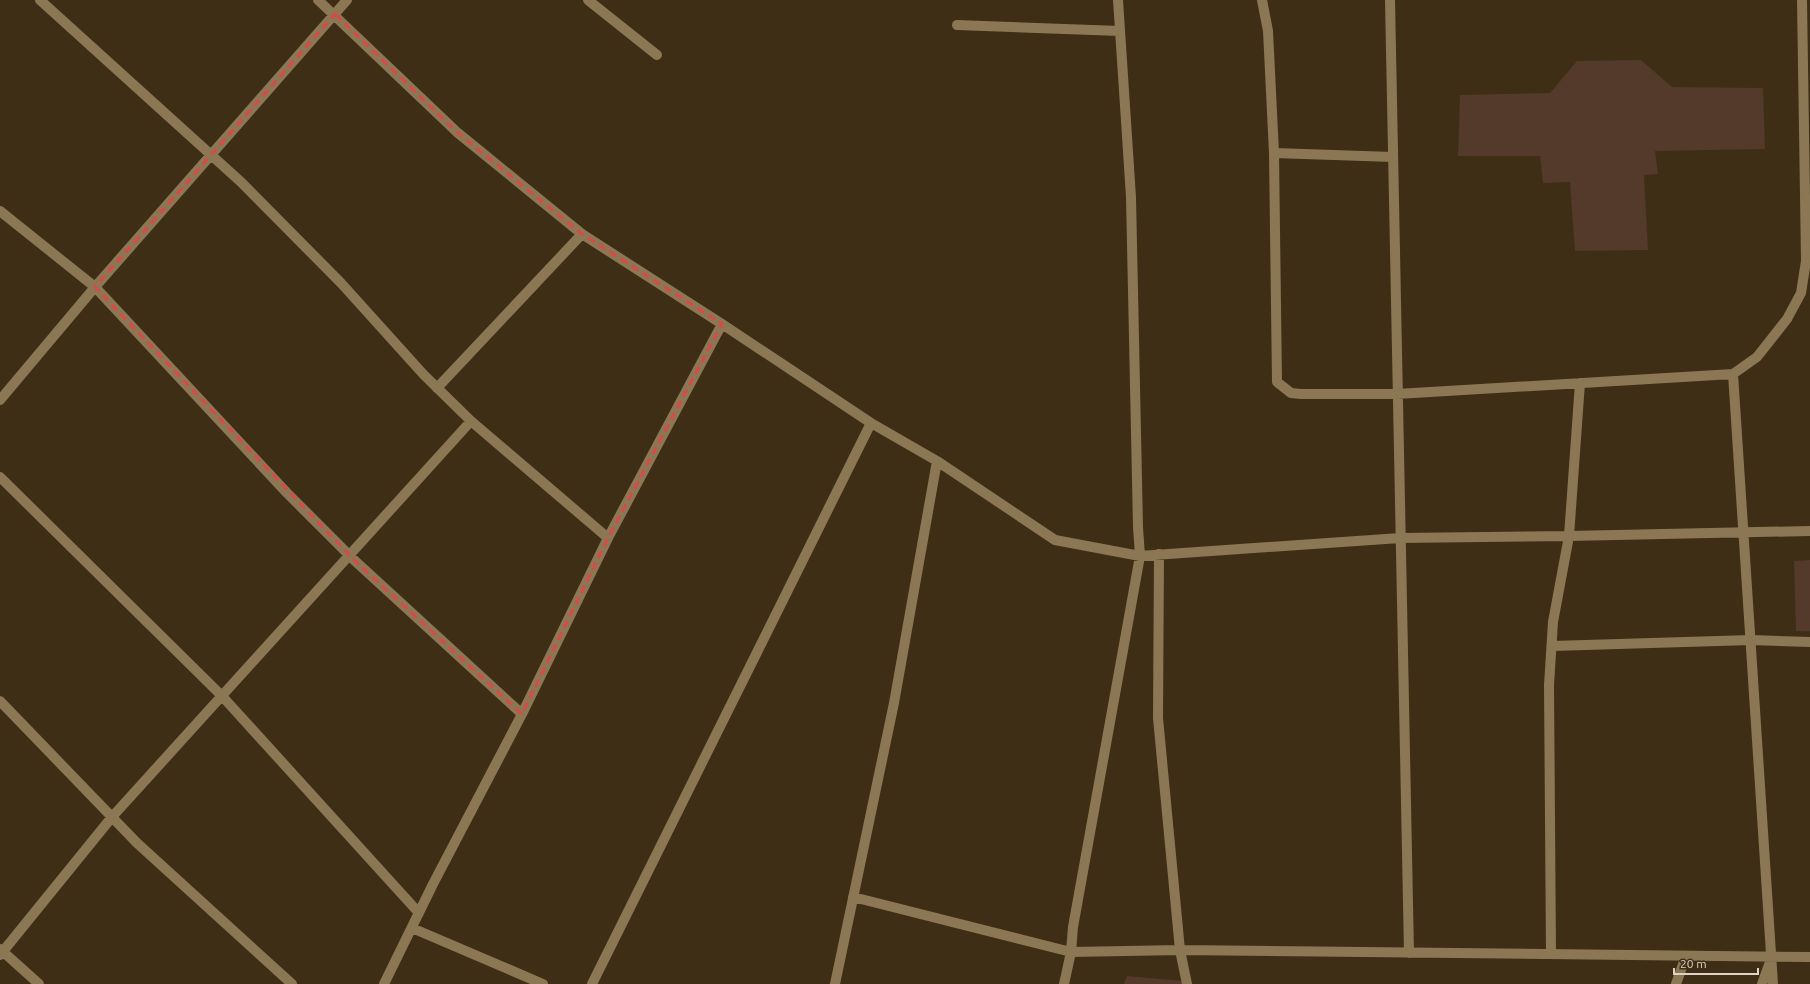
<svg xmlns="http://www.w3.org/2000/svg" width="1810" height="984" font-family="Ubuntu,sans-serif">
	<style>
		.building { fill: #533a2a }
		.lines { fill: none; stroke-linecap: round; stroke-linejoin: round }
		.minor { stroke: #8b7754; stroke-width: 10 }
		.marked { fill: none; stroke: #d84a48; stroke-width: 3; stroke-dasharray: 8 5; stroke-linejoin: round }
	</style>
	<rect width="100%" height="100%" fill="#3e2e15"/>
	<!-- building -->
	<path class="building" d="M 1641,60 L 1672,87 L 1763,88 L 1765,149 L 1655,151 L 1658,174 L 1644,175 L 1648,250 L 1575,251 L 1570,182 L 1543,183 L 1540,156 L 1458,156 L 1460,95 L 1550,93 L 1577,61 Z
		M 1810,560 L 1810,631 L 1796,631 L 1794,561 Z
		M 1127,976 L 1183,981 L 1183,984 L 1124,984 Z"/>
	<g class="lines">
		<!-- minor -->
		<path class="minor" d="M 40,0 L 241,182 L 341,283 L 424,375 L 471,421 L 608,538
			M 318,0 L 458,133 L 582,234 L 722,324 L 871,423 L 937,461 L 1055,540 L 1140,556 L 1400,538 L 1569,536 L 1553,622 L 1549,685 L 1551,954
			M 588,0 L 657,55
			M 1262,0 L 1268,31 L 1274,153 L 1277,382 L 1291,393 L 1301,394 L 1397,394 L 1733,374 L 1757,357 L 1787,319 L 1801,293 L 1806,261 L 1802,0
			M 1390,0 L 1409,953
			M 957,25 L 1120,31
			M 1274,153 L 1393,157
			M 0,211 L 95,287 L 287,493 L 354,560 L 522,714
			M 1733,374 L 1773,984
			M 1580,383 L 1569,536 L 1810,531
			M 437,388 L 582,234
			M 0,400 L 95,287 L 347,0
			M 0,477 L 222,696 L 419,913
			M 1159,554 L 1158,718 L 1180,950 L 1187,984
			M 1552,646 L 1751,640 L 1810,642
			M 0,701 L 137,843 L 292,984
			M 853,897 L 1071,952 L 1180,950 L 1810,957
			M 412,928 L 543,984
			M 0,949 L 39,984
			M 0,955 L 112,817 L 471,421
			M 384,984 L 433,884 L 522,714 L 608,538 L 722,324
			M 592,984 L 871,423
			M 835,984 L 894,703 L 937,461
			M 1064,984 L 1071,952 L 1073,927 L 1140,556 L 1138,527 L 1131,197 L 1118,0
			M 1676,984 L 1686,956
			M 1762,984 L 1770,962"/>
	</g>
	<!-- marked area -->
	<path class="marked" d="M 335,14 L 458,133 L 582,234 L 722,324 L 608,538 L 522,714 L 354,560 L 95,287 Z"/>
	<!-- scale -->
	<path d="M1674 968v6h84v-6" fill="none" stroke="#dfd4c6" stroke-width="2"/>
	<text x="1680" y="968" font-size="12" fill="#dfd4c6" stroke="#3e2e15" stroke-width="3" paint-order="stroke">20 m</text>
</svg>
